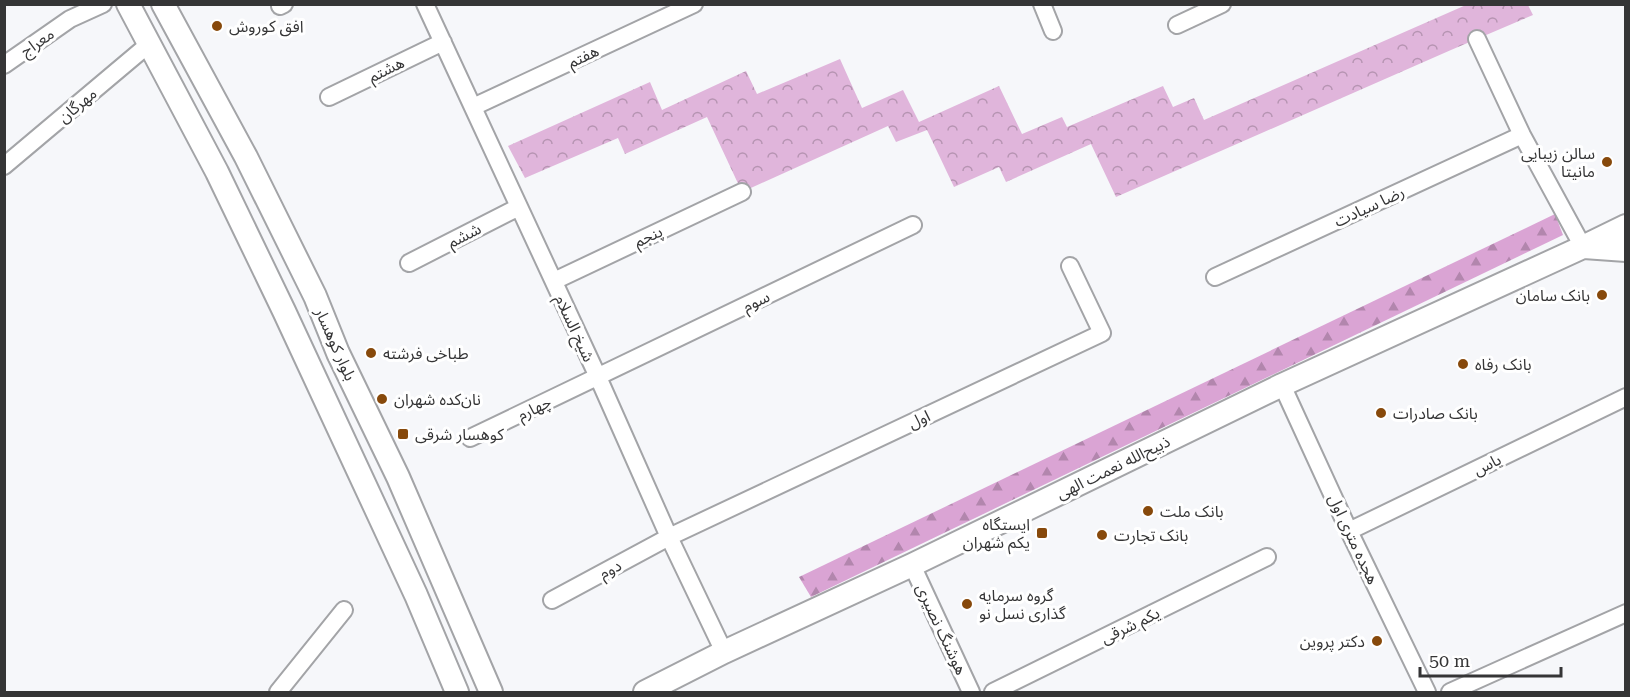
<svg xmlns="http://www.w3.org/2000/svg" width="1630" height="697" font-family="'Roboto Serif','Noto Sans Arabic',serif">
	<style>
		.forest { fill: url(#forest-firs) }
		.park { fill: url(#park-crowns) }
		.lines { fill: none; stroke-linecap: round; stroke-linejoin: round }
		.street-casing { stroke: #a3a4a7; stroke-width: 20 }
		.secondary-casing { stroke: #a3a4a7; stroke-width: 26 }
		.street { stroke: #fff; stroke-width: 16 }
		.secondary { stroke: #fff; stroke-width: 22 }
		.poi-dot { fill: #87490b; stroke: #fff; stroke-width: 2 }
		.labels { text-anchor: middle; stroke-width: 6; stroke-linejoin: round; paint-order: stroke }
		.poi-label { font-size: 16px; fill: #353536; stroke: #fff; text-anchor: start }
		.street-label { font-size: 16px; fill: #353536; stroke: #fff }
	</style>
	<defs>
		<pattern id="forest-firs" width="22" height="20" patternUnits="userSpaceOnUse" patternTransform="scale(1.5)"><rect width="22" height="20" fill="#daa4d4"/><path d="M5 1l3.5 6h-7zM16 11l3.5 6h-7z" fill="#b286ad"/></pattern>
		<pattern id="park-crowns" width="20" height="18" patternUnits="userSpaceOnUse" patternTransform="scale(1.5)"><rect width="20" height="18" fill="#e0b5db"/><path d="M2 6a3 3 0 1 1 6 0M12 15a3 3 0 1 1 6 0" fill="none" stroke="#b694b2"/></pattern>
	</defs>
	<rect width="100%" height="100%" fill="#f6f7fa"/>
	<!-- forest -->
	<path class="forest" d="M 1555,214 L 1563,235 L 811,597 L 799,577 Z"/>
	<!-- park -->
	<path class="park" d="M 1466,5 L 1528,5 L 1533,15 L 1451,50 L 1116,197 L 1091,144 L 1006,182 L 999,167 L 954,187 L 927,130 L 896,142 L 888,126 L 742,192 L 707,117 L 625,154 L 618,138 L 525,178 L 508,146 L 650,82 L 662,110 L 746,71 L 757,94 L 840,59 L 862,108 L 903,90 L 919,122 L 999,86 L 1022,134 L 1062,117 L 1067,127 L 1163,86 L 1173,107 L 1194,98 L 1204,120 Z"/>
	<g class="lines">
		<!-- street casing -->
		<g class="street-casing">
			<path id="street" d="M 425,4 L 598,377 L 669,537 L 724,652
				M 1042,4 L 1053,31
				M 280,6 L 284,4
				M 1177,25 L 1222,4
				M 1477,39 L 1522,135 L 1583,247
				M 4,65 L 70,19 L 103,4
				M 329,97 L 443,42
				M 473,107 L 694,4
				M 4,166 L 149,44
				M 409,263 L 519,207
				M 1215,277 L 1522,135
				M 554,281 L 742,192
				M 1282,385 L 1349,531 L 1427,692
				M 470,438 L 913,225
				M 1349,531 L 1626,397
				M 912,565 L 971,692
				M 552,600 L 669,537 L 1102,333 L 1070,266
				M 278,692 L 344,610
				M 993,692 L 1267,557
				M 1450,692 L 1626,613"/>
		</g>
		<!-- secondary casing -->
		<g class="secondary-casing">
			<path id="secondary" d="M 128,4 L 217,172 L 284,311 L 416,595 L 457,692
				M 163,4 L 246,157 L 315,296 L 338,353 L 398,477 L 491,692
				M 1584,247 L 1626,250
				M 645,692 L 724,652 L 912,565 L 1282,385 L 1583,247 L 1626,226"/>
		</g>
		<!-- street -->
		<use href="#street" class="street"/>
		<!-- secondary -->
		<use href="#secondary" class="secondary"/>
	</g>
	<!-- markers -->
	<g class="poi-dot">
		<circle cx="217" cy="26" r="6"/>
		<circle cx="1607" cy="162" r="6"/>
		<circle cx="1602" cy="295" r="6"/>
		<circle cx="371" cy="353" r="6"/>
		<circle cx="1463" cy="364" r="6"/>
		<circle cx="382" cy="399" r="6"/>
		<circle cx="1381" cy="413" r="6"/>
		<rect x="397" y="428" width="12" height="12" rx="3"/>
		<circle cx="1148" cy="511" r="6"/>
		<rect x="1036" y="527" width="12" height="12" rx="3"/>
		<circle cx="1102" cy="535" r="6"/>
		<circle cx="967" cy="604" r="6"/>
		<circle cx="1377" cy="641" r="6"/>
	</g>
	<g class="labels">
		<!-- poi labels -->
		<g class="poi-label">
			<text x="229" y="32">افق کوروش</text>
			<text x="1595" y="159" text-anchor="end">سالن زیبایی<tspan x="1595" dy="18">مانیتا</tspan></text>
			<text x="1590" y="301" text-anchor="end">بانک سامان</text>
			<text x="383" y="359">طباخی فرشته</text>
			<text x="1475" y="370">بانک رفاه</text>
			<text x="394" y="405">نان‌کده شهران</text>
			<text x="1393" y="419">بانک صادرات</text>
			<text x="415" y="440">کوهسار شرقی</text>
			<text x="1160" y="517">بانک ملت</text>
			<text x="1030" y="530" text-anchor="end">ایستگاه<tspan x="1030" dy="18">یکم شهران</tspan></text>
			<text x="1114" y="541">بانک تجارت</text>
			<text x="979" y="601">گروه سرمایه<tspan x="979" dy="18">گذاری نسل نو</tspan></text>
			<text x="1365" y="647" text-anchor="end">دکتر پروین</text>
		</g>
		<!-- street labels -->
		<g class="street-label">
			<text transform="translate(37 42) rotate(-35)" y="6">معراج</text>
			<text transform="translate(583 56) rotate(-25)" y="6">هفتم</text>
			<text transform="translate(386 69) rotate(-26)" y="6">هشتم</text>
			<text transform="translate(77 105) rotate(-40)" y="6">مهرگان</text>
			<text transform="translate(1369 206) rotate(-25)" y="6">رضا سیادت</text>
			<text transform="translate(464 235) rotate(-27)" y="6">ششم</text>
			<text transform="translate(648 236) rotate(-25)" y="6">پنجم</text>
			<text transform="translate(756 301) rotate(-26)" y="6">سوم</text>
			<text transform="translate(575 328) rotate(65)" y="6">شیخ السلام</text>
			<text transform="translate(336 344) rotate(66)" y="6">بلوار کوهسار</text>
			<text transform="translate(534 408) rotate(-26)" y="6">چهارم</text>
			<text transform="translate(919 419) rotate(-25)" y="6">اول</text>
			<text transform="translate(1487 464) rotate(-26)" y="6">یاس</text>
			<text transform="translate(1113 467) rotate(-26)" y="6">ذبیح‌الله نعمت الهی</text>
			<text transform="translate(1354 539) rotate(65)" y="6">هجده متری اول</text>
			<text transform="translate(610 569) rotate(-28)" y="6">دوم</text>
			<text transform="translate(1130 625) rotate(-26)" y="6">یکم شرقی</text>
			<text transform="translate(942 629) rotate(65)" y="6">هوشنگ نصیری</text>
		</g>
	</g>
	<!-- border -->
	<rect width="1630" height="697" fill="none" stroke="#353536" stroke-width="12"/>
	<!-- scale -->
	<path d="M1420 667v9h141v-9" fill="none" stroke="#353536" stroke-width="3"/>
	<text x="1429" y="667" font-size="18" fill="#353536" stroke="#ffffff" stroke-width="4.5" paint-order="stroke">50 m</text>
</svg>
